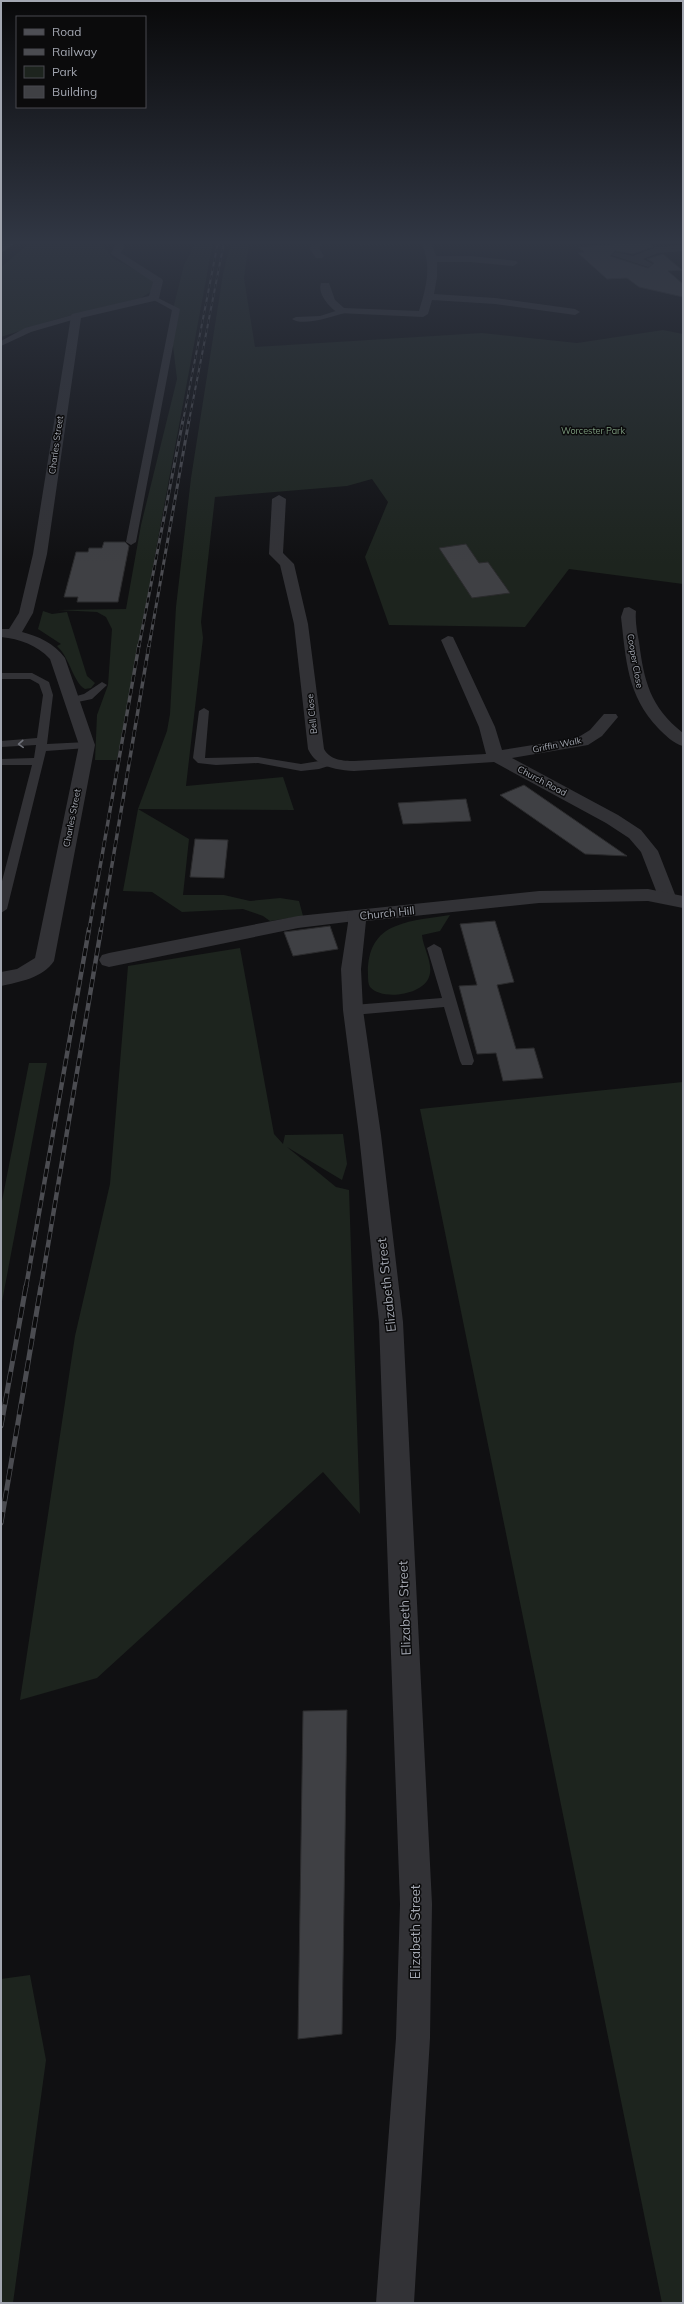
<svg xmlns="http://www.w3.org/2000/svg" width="684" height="2304" font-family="Mulish,sans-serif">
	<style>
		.green { fill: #1d241e }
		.building { fill: #3f4044; stroke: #2b2b2d }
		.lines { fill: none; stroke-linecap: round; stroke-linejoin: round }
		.service { fill: #323236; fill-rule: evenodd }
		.minor { fill: #323236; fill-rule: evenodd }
		.tertiary { fill: #323236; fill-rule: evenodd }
		.primary { fill: #4e4f55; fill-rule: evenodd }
		.rail-far4-casing { stroke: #4b4c51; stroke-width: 2 }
		.rail-far3-casing { stroke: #4b4c51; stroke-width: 3 }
		.rail-far2-casing { stroke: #4b4c51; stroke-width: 3.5 }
		.rail-far1-casing { stroke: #4b4c51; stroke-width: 4.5 }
		.rail-casing { stroke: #4b4c51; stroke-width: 5 }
		.rail-far4 { stroke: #0b0b0c; stroke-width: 1.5; stroke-dasharray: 4.5; stroke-linecap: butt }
		.rail-far3 { stroke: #0b0b0c; stroke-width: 2; stroke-dasharray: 5.5; stroke-linecap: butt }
		.rail-far2 { stroke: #0b0b0c; stroke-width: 2.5; stroke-dasharray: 7; stroke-linecap: butt }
		.rail-far1 { stroke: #0b0b0c; stroke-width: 3; stroke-dasharray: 8; stroke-linecap: butt }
		.rail { stroke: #0b0b0c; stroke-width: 3.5; stroke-dasharray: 11; stroke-linecap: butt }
		.oneway { stroke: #70727a }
		.labels { text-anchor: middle; stroke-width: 3; stroke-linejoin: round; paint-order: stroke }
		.far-park-label { font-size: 9px; fill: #7c9a7e; stroke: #0b0b0c }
		.far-street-label { font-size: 9px; fill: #a3a7b1; stroke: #0b0b0c }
		.street-label { font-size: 11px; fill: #a3a7b1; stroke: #0b0b0c }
		.near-street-label { font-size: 13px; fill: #a3a7b1; stroke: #0b0b0c }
	</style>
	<rect width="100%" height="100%" fill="#101012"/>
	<!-- green -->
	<path class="green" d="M 32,242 L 98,242 L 108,251 L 111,257 L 154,280 L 152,291 L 141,298 L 57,319 L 1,337 L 1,267 Z
		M 196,242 L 213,242 L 117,760 L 95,760 L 97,715 L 108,685 L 112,629 L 106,617 L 97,612 L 57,610 L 126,609 L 141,525 L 177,379 L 170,321 L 184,265 Z
		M 231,242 L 249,242 L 244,278 L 255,347 L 482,333 L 577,343 L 663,330 L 683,334 L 683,584 L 569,569 L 525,627 L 389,625 L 365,557 L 388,502 L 372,479 L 347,486 L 215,497 L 201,622 L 203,638 L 186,786 L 283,777 L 294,810 L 138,809 L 189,839 L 183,895 L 224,895 L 250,901 L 280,898 L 299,901 L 303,916 L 270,921 L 263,916 L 243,909 L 182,912 L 152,892 L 123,891 L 138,809 L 167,731 L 170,714 L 176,607 L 191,478 L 223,274 Z
		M 43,611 L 52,614 L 67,612 L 87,676 L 95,683 L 91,688 L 85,689 C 73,682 70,658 57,646 L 61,644 L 38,629 Z
		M 450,915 L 440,931 L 422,935 C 423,948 434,964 429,977 C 423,995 382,1001 370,987 C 368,984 368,979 368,975 C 367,954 374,934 396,926 C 412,919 433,918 450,915 Z
		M 240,948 L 274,1134 L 283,1144 L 285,1135 L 343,1134 L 347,1164 L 342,1180 L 287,1147 L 336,1187 L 349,1190 L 360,1514 L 323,1472 L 97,1678 L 20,1700 L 75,1336 L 110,1184 L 128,966 Z
		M 29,1063 L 47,1063 L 1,1307 L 1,1206 Z
		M 683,1082 L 683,2303 L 662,2303 L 420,1109 Z
		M 30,1975 L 46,2060 L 13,2303 L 1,2303 L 1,1979 Z"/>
	<!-- building -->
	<path class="building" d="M 635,242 L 647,242 L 653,247 L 633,254 L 615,251 L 610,256 L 648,268 L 654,263 L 647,259 L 663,254 L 682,270 L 668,271 L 683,284 L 683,297 L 639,287 L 627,278 L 607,279 L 578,253 L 584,252 L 578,247 Z
		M 104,542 L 125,542 L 129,546 L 118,602 L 77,602 L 78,597 L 64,597 L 76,552 L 88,552 L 89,548 L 102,548 Z
		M 466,544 L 479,563 L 488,562 L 510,593 L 472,598 L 439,548 Z
		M 524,785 L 627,856 L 585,854 L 500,795 Z
		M 466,799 L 471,821 L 403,824 L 398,803 Z
		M 195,839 L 228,840 L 224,878 L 190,877 Z
		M 495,921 L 514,982 L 497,985 L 516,1049 L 534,1048 L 543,1078 L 503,1081 L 496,1053 L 477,1054 L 459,986 L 477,985 L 460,924 Z
		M 330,926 L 338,949 L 293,956 L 284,932 Z
		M 347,1710 L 342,2034 L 298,2039 L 303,1711 Z"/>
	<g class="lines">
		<!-- service -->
		<path class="service" d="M 154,296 L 180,309 L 136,542 L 131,545 L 126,542 L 172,310 L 152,299 L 151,298 Z
			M 342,309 L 346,311 L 345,313 C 333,316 303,327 292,319 L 296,317 L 320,316 Z
			M 76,314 L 79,314 L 79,318 L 31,332 L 1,346 L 1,341 L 25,328 Z
			M 1,673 L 32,673 L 49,682 L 53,695 L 47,744 L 87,742 L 93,745 L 87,748 L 46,751 L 7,909 L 1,913 L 1,885 L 32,765 L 1,765 L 1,759 L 34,758 L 36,745 L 1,747 L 1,741 L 37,738 L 43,695 L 39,684 L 30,679 L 1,679 Z
			M 102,682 L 107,685 L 92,699 L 73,703 L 68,700 L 69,698 L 84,694 Z
			M 204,708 L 209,711 L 205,758 L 258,757 L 301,764 L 331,759 L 337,762 L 335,764 L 319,769 L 301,771 L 258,763 L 216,765 L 198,763 L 193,758 L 199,711 Z
			M 434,944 L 441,948 L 474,1061 L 472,1065 L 462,1065 L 460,1061 L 444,1007 L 353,1015 L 348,1013 L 346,1010 L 348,1007 L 353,1005 L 442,998 L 427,948 Z"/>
		<!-- minor -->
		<path class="minor" d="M 116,242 L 126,242 L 121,253 L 162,279 L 163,281 L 159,298 L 158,300 L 81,318 L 47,554 L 33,613 L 22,632 C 38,636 54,643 65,658 L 95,745 L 54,961 C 43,978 19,982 1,986 L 1,972 L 17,969 L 35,958 L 79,745 L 50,659 C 37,645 20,639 1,637 L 1,629 L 9,629 L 19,613 L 33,554 L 71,316 L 72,314 L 149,296 L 153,282 L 111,254 Z
			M 315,242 L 325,242 L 319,248 L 324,256 L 322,258 L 316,258 L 309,248 Z
			M 356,242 L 431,242 L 436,256 L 471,256 L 516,261 L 518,263 L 513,266 L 471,262 L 437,262 L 437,277 L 434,294 L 495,298 L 575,309 L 580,312 L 575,315 L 495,304 L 432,300 L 428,314 L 423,317 L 338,313 C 330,308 317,294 321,283 L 329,283 L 335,300 L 344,308 L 419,311 C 426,288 432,267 422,244 L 361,245 Z
			M 683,245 L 683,251 L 658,253 L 643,259 L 653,264 L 648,267 L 611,255 L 616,252 L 633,256 L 656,247 Z
			M 279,495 L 286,499 L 283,553 L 294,564 L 308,624 L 324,749 C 330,760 343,761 354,761 L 486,754 L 479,727 L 441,640 L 448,636 L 453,637 L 495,727 L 502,750 L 577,738 L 590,730 L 604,714 L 616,714 L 618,717 L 602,736 L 588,745 L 512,758 L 618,815 L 641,830 L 658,851 L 676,897 L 674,901 L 667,903 L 660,901 L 641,852 L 629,838 L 606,823 L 494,762 L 354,771 C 336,770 316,767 308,749 L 294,624 L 280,565 L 269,554 L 272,499 Z
			M 629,607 L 636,611 C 635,621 637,632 639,642 C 644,681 650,707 683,733 L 683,746 C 674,744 665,735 658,728 C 627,695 626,660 621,617 L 624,608 Z
			M 356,910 L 363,912 L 365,916 L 363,920 L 298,928 L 109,967 L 102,965 L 99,960 L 102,955 L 109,953 L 298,916 Z"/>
		<!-- tertiary -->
		<path class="tertiary" d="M 648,889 L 683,896 L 683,908 L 648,901 L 539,903 L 366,921 L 361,969 L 363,1010 L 381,1135 L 403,1322 L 432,1904 L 430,2038 L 414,2303 L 376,2303 L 396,2038 L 400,1904 L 379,1322 L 359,1135 L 343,1010 L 341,969 L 348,923 L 347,916 L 349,912 L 356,910 L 539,891 Z"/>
		<!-- primary -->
		<path class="primary" d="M 6,242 L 17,242 L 1,253 L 1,246 Z"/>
		<!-- rail-far4 casing -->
		<g class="rail-far4-casing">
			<path id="rail-far4" d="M 183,421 L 218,242
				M 189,421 L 224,242"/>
		</g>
		<!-- rail-far3 casing -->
		<g class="rail-far3-casing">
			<path id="rail-far3" d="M 139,646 L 183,420
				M 149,646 L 189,420"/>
		</g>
		<!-- rail-far2 casing -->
		<g class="rail-far2-casing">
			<path id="rail-far2" d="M 89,930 L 139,645
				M 101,930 L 149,645"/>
		</g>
		<!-- rail-far1 casing -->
		<g class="rail-far1-casing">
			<path id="rail-far1" d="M 26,1287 L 89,929
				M 41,1287 L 101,929"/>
		</g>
		<!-- rail casing -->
		<g class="rail-casing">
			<path id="rail" d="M 1,1426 L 26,1286
				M 1,1523 L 41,1286"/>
		</g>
		<!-- rail-far4 -->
		<use href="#rail-far4" class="rail-far4"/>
		<!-- rail-far3 -->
		<use href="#rail-far3" class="rail-far3"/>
		<!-- rail-far2 -->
		<use href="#rail-far2" class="rail-far2"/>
		<!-- rail-far1 -->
		<use href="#rail-far1" class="rail-far1"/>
		<!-- rail -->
		<use href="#rail" class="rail"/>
	</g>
	<!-- one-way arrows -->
	<defs><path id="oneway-chevron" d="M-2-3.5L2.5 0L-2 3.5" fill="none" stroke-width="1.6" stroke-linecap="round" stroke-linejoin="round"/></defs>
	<use class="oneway" href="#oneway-chevron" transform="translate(21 744) rotate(177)"/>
	<!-- sky -->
	<linearGradient id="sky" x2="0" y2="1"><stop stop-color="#09090a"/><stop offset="0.43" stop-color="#313744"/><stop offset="1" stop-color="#313744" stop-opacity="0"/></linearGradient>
	<rect width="684" height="564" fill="url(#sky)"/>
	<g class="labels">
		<!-- far-park labels -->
		<g class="far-park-label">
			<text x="593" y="434">Worcester Park</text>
		</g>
		<!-- far-street labels -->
		<g class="far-street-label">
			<text transform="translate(56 445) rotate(-82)" y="3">Charles Street</text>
			<text transform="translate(635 661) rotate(80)" y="3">Cooper Close</text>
			<text transform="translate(312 714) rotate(-96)" y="3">Bell Close</text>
			<text transform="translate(557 745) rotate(-11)" y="3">Griffin Walk</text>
			<text transform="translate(542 781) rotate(28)" y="3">Church Road</text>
			<text transform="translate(72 818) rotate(-79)" y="3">Charles Street</text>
		</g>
		<!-- street labels -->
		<g class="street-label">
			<text transform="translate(387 913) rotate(-6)" y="4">Church Hill</text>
		</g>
		<!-- near-street labels -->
		<g class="near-street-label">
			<text transform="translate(386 1285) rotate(-96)" y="5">Elizabeth Street</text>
			<text transform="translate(404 1608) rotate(-92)" y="5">Elizabeth Street</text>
			<text transform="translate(415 1932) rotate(-90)" y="5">Elizabeth Street</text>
		</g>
	</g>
	<!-- border -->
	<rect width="684" height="2304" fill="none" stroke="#a3a7b1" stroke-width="4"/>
	<!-- legend -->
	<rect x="16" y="16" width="130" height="92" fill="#0b0b0c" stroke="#48494e"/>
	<rect x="24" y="29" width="20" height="6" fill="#4e4f55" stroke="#48494e"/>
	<text x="52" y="36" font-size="12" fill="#a3a7b1">Road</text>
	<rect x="24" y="49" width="20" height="6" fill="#4b4c51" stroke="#48494e"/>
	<text x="52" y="56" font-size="12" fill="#a3a7b1">Railway</text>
	<rect x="24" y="66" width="20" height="12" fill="#1d241e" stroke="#48494e"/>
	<text x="52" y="76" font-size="12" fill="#a3a7b1">Park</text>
	<rect x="24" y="86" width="20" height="12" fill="#3f4044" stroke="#48494e"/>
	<text x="52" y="96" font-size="12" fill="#a3a7b1">Building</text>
</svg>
